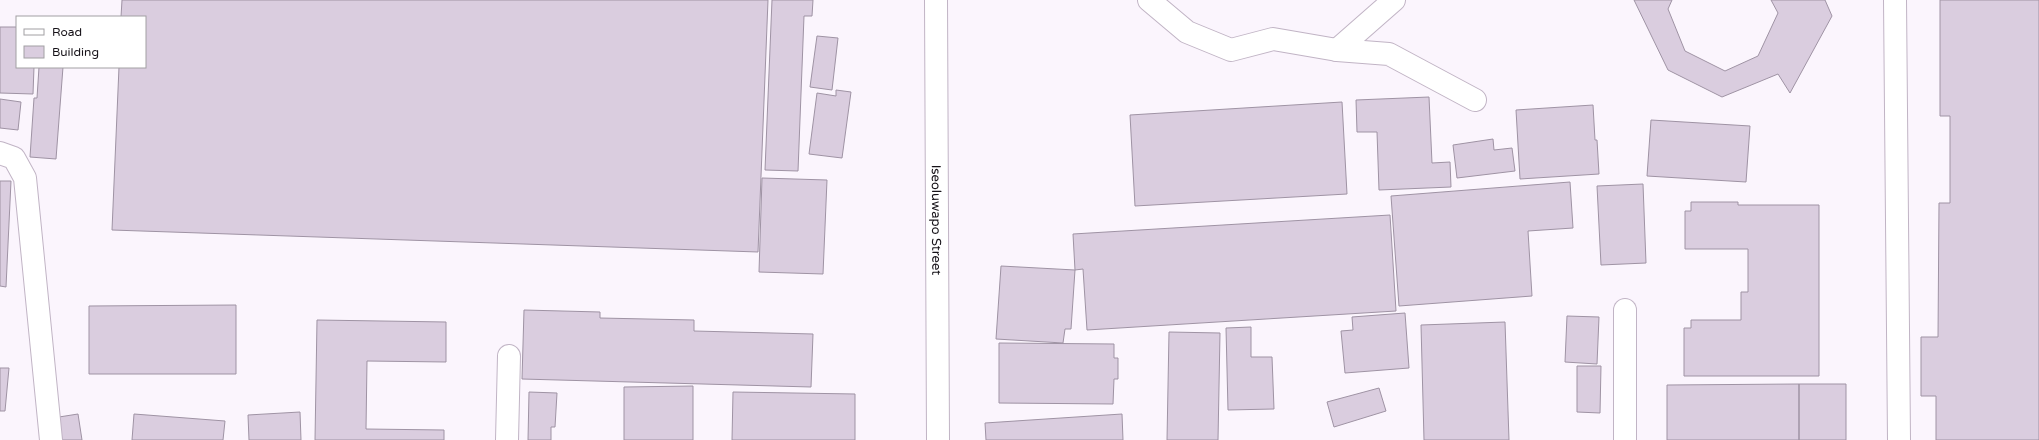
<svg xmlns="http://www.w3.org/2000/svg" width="2039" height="440" font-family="'Varela Round',sans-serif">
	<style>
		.building { fill: #dacddf; stroke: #9f93a4 }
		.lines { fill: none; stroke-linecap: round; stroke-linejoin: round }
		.minor-casing { stroke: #c1b4c5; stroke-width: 24 }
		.minor { stroke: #fff; stroke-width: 22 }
		.labels { text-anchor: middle; stroke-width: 3.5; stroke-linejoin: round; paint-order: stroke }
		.street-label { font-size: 13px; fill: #161218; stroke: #fff }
	</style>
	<rect width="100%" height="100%" fill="#fbf5fd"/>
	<!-- building -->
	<path class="building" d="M 122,0 L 768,0 L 758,252 L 112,230 L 119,67 L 145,67 L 145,17 L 121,17 Z
		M 772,0 L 813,0 L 812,16 L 804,16 L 798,171 L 765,170 Z
		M 1634,0 L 1672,0 L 1668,9 L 1685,51 L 1725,71 L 1758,56 L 1778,13 L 1771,0 L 1825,0 L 1832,16 L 1790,93 L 1778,74 L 1722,97 L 1668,70 Z
		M 1940,0 L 2039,0 L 2039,440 L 1936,440 L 1936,396 L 1921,396 L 1921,337 L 1938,337 L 1939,203 L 1950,203 L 1950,116 L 1940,116 Z
		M 0,27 L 17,27 L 17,67 L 34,67 L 33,94 L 0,93 Z
		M 817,36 L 838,38 L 832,90 L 810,87 Z
		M 39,67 L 63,67 L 56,159 L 30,157 L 34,98 L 37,98 Z
		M 836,90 L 851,92 L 842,158 L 809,154 L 817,93 L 836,96 Z
		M 1429,97 L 1432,163 L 1450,162 L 1451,187 L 1379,190 L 1377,132 L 1357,132 L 1356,100 Z
		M 0,99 L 21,102 L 18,130 L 0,128 Z
		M 1342,102 L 1347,194 L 1135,206 L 1130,115 Z
		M 1593,105 L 1595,140 L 1597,140 L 1599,174 L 1520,179 L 1516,110 Z
		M 1651,120 L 1750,126 L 1746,182 L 1647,176 Z
		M 1493,139 L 1494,150 L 1512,148 L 1515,171 L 1457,178 L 1453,145 Z
		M 762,178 L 827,180 L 823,274 L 759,272 Z
		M 0,181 L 11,181 L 6,287 L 0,286 Z
		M 1570,182 L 1573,228 L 1528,231 L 1532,296 L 1399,306 L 1391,196 Z
		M 1643,184 L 1646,263 L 1601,265 L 1597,186 Z
		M 1691,202 L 1738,202 L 1738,205 L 1819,205 L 1819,376 L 1684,376 L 1684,328 L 1691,328 L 1691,320 L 1741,320 L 1741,292 L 1748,292 L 1748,249 L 1685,249 L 1685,211 L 1691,211 Z
		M 1390,215 L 1396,311 L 1087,330 L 1083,269 L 1075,270 L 1073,234 Z
		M 1001,266 L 1075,270 L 1071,329 L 1065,329 L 1063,343 L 996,339 Z
		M 236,305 L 236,374 L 89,374 L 89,306 Z
		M 524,310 L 600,312 L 600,318 L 694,320 L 694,331 L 813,334 L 811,387 L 522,379 Z
		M 1405,313 L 1409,368 L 1345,373 L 1341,331 L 1353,330 L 1352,317 Z
		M 1567,316 L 1599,317 L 1597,364 L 1565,362 Z
		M 317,320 L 446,322 L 446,362 L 367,361 L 366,429 L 444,430 L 444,440 L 315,440 Z
		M 1505,322 L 1509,440 L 1424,440 L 1421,325 Z
		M 1251,327 L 1251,357 L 1272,357 L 1274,409 L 1228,410 L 1226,328 Z
		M 1169,332 L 1220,333 L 1218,440 L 1167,440 Z
		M 999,343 L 1114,344 L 1114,358 L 1118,358 L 1118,379 L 1114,379 L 1113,404 L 999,403 Z
		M 1577,366 L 1601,366 L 1600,413 L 1577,412 Z
		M 0,368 L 9,368 L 5,411 L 0,411 Z
		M 1799,384 L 1846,384 L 1846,440 L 1799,440 Z
		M 1799,384 L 1799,440 L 1667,440 L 1667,385 Z
		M 693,386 L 693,440 L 624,440 L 624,387 Z
		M 1379,388 L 1386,411 L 1334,427 L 1327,402 Z
		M 529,392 L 557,393 L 555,427 L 551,427 L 551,440 L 528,440 Z
		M 733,392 L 855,394 L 855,440 L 732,440 Z
		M 300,412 L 301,440 L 249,440 L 248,415 Z
		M 78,414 L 82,440 L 62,440 L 59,417 Z
		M 134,414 L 225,421 L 223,440 L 132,440 Z
		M 1122,414 L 1123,440 L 986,440 L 985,423 Z"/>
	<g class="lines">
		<!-- minor casing -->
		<g class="minor-casing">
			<g id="minor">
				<path id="s1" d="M 936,0 L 938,440"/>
				<path d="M 1149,0 L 1187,32 L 1231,50 L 1273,39 L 1337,50 L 1389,54 L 1475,100"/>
				<path d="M 1895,0 L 1899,440"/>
				<path d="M 1337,50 L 1394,0"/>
				<path d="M 0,153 L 14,158 L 25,178 L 51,440"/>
				<path d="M 1625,310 L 1625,440"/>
				<path d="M 507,440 L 509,356"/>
			</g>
		</g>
		<!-- minor -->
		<use href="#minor" class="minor"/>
	</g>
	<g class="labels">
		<!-- street labels -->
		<g class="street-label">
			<text dy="5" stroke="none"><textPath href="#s1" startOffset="220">Iseoluwapo Street</textPath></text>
		</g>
	</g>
	<!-- legend -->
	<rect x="16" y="16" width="130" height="52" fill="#ffffff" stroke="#a2a0a3"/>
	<rect x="24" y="29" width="20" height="6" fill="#ffffff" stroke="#a2a0a3"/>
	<text x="52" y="36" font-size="12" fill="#161218">Road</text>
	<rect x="24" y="46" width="20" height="12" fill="#dacddf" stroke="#a2a0a3"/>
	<text x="52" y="56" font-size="12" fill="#161218">Building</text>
</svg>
